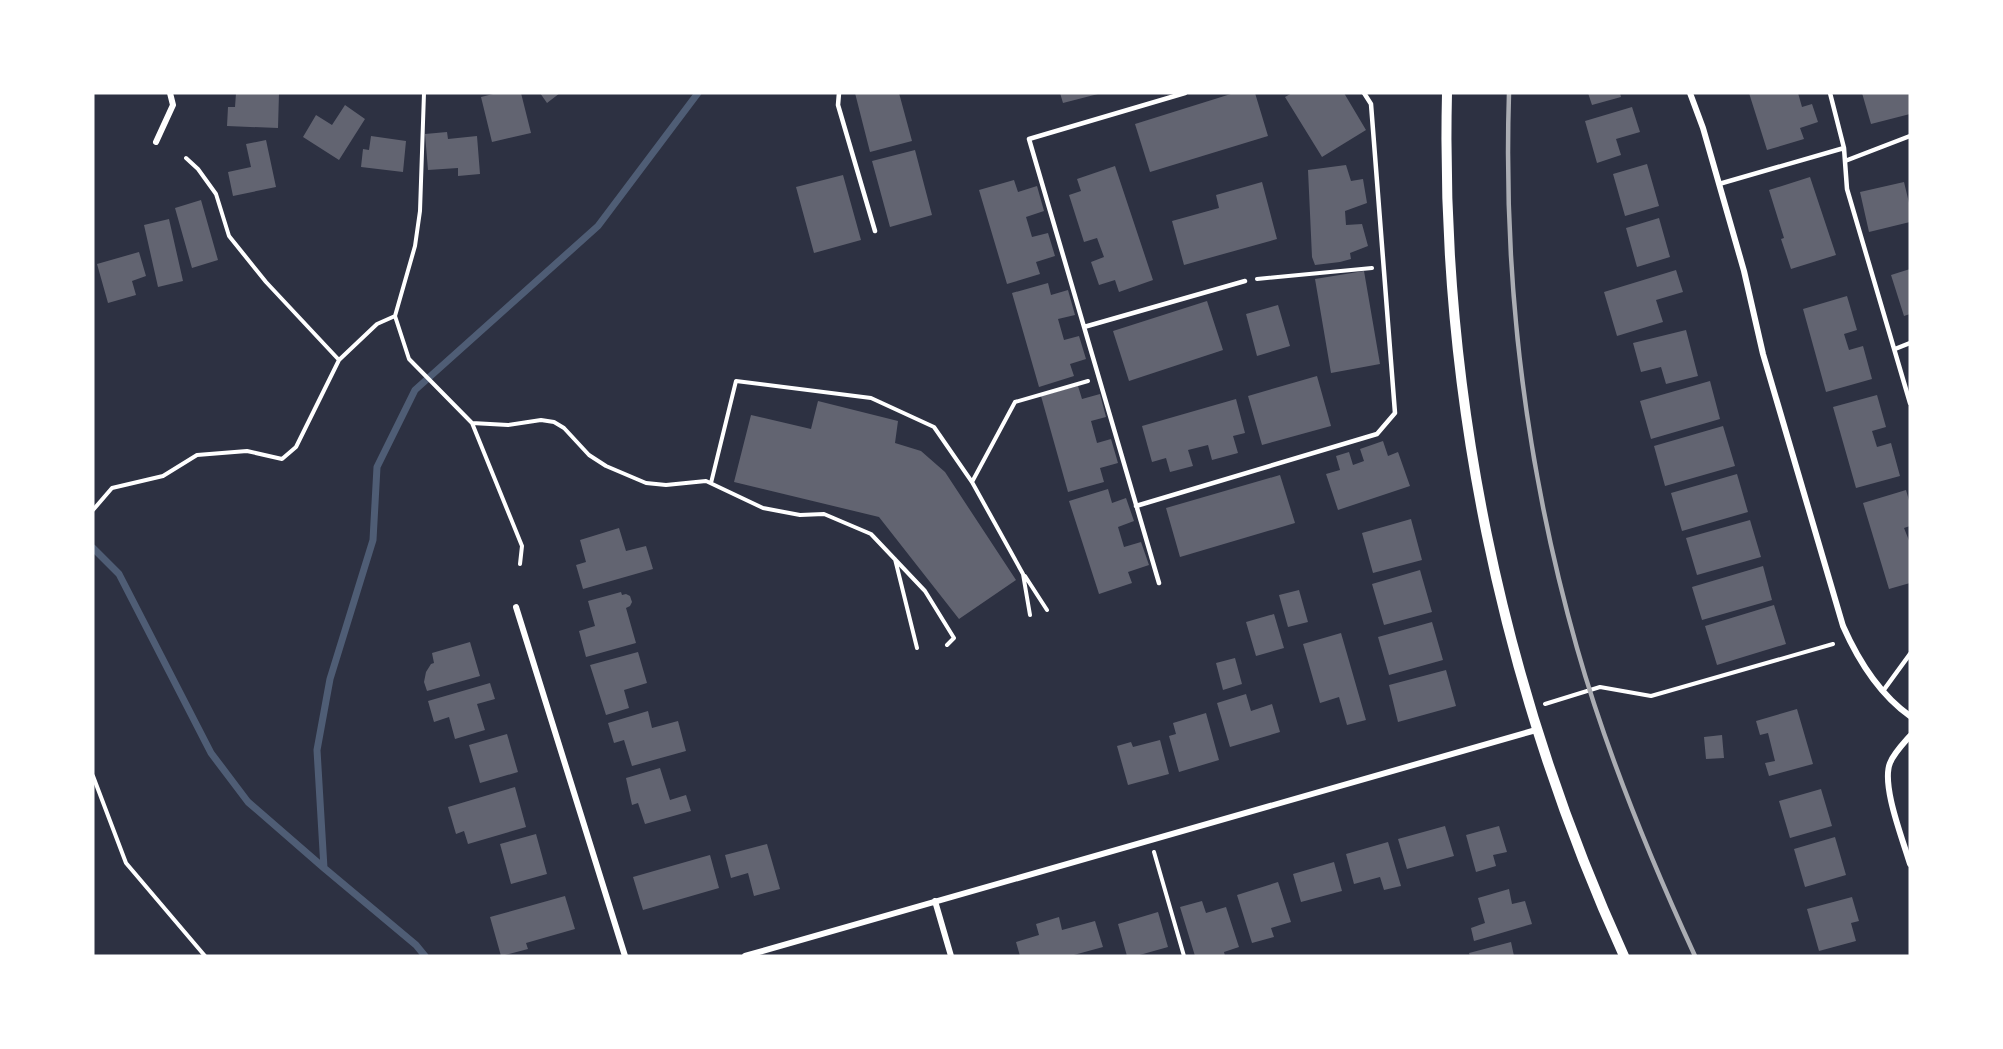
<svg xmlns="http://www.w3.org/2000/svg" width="2003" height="1049" font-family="Montserrat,sans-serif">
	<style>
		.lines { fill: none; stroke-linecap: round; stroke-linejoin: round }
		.stream { stroke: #4f5d75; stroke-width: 7 }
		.building { fill: #626471 }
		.path { stroke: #fff; stroke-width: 4 }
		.service { stroke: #fff; stroke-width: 4.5 }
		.minor { stroke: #fff; stroke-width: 6 }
		.tertiary { stroke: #fff; stroke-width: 10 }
		.rail { stroke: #abadb3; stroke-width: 4.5 }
	</style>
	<rect width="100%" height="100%" fill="#2d3142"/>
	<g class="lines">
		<!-- stream -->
		<path class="stream" d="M 93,548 L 119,574 L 211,753 L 248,802 L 324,868
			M 425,956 L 416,945 L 324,868 L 317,750 L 330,679 L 373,540 L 377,467 L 415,390 L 598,226 L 698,93"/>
	</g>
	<!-- building -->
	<path class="building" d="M 236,93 L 279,93 L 278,128 L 227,126 L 228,107 L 235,107 Z
		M 497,93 L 521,93 L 531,133 L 492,142 L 481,97 Z
		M 540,93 L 560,93 L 547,103 Z
		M 855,93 L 899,93 L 912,141 L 870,152 Z
		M 1060,93 L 1098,93 L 1098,94 L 1063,103 Z
		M 1234,93 L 1255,93 L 1268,136 L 1150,172 L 1135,124 Z
		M 1292,93 L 1344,93 L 1366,130 L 1322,157 L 1285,97 Z
		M 1588,93 L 1620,93 L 1621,97 L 1592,105 Z
		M 1749,93 L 1798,93 L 1802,107 L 1812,104 L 1818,122 L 1800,128 L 1804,139 L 1767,150 Z
		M 1862,93 L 1909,93 L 1910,114 L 1871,124 Z
		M 345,105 L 365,119 L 339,160 L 303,137 L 316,115 L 332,125 Z
		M 1632,107 L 1640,132 L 1616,139 L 1621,155 L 1597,163 L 1585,121 Z
		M 447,132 L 448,139 L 477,136 L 480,174 L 458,176 L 458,168 L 428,170 L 425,134 Z
		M 371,136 L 406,141 L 403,172 L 361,167 L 363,149 L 369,150 Z
		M 266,140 L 276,187 L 233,196 L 228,172 L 251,167 L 246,144 Z
		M 915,150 L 932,215 L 890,227 L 872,161 Z
		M 1647,164 L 1659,206 L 1625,216 L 1613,174 Z
		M 1346,165 L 1351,181 L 1363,179 L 1367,203 L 1345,211 L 1346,225 L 1362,224 L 1368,246 L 1350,253 L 1351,259 L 1340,262 L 1315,265 L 1312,257 L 1308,170 Z
		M 1115,166 L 1153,280 L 1119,292 L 1115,280 L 1099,285 L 1091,262 L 1104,257 L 1097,238 L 1084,242 L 1069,195 L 1081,191 L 1077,179 Z
		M 843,175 L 861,240 L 814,253 L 796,187 Z
		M 1810,177 L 1836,255 L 1791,269 L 1781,239 L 1784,238 L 1769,190 Z
		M 1014,180 L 1018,192 L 1037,186 L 1044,211 L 1026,217 L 1032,237 L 1048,233 L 1055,256 L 1036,262 L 1040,274 L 1007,284 L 979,190 Z
		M 1262,182 L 1277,239 L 1184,265 L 1172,221 L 1219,208 L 1216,195 Z
		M 1904,182 L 1910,207 L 1910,222 L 1869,232 L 1860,192 Z
		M 201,200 L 218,260 L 192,268 L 175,208 Z
		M 1659,218 L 1670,257 L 1637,267 L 1626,228 Z
		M 169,219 L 183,281 L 158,287 L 144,225 Z
		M 139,252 L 146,276 L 132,281 L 136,295 L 108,303 L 97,264 Z
		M 1910,269 L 1910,314 L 1904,316 L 1891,275 Z
		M 1676,270 L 1683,292 L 1656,300 L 1663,322 L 1617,336 L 1604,292 Z
		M 1364,271 L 1380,364 L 1331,373 L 1315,279 Z
		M 1048,283 L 1051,295 L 1068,290 L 1075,315 L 1058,319 L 1064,340 L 1079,336 L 1086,359 L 1070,364 L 1074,376 L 1039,387 L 1012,293 Z
		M 1847,296 L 1857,330 L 1844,334 L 1849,350 L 1863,346 L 1872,379 L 1826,392 L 1803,309 Z
		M 1207,301 L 1223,350 L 1129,381 L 1113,331 Z
		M 1278,305 L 1290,346 L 1257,356 L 1246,314 Z
		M 1686,330 L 1698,376 L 1666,384 L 1661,367 L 1641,372 L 1633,343 Z
		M 1317,376 L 1331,426 L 1262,445 L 1248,396 Z
		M 1710,381 L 1720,419 L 1651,439 L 1640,401 Z
		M 1078,386 L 1082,399 L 1100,394 L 1106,417 L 1091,421 L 1097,443 L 1111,439 L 1118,463 L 1100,468 L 1104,482 L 1068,492 L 1041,396 Z
		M 1877,395 L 1886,427 L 1872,431 L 1877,447 L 1891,443 L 1900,476 L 1856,488 L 1833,407 Z
		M 1236,399 L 1245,433 L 1233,436 L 1238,453 L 1212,460 L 1208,445 L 1188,450 L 1193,466 L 1170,472 L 1166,458 L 1152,462 L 1142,426 Z
		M 818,401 L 898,421 L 895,443 L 921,451 L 945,472 L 1016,580 L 959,619 L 879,517 L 734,482 L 751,415 L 811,429 Z
		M 1723,426 L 1735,466 L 1665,486 L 1654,446 Z
		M 1383,441 L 1388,456 L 1398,452 L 1410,486 L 1338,510 L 1326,474 L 1340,470 L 1336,456 L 1349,452 L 1353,465 L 1364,461 L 1360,449 Z
		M 1737,474 L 1748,512 L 1682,531 L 1671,493 Z
		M 1280,475 L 1295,523 L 1180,557 L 1166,508 Z
		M 1108,489 L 1112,503 L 1126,498 L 1134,521 L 1118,527 L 1124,547 L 1141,542 L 1149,565 L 1128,572 L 1132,583 L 1099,594 L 1069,501 Z
		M 1906,490 L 1910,504 L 1910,526 L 1904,528 L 1910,543 L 1910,583 L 1889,589 L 1863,503 Z
		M 1411,519 L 1422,560 L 1373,573 L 1362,533 Z
		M 1750,520 L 1761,557 L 1697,575 L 1686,538 Z
		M 619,528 L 626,551 L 646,546 L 653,569 L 583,589 L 576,565 L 586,562 L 580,540 Z
		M 1763,566 L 1772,600 L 1702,620 L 1692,587 Z
		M 1420,570 L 1432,612 L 1384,625 L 1372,584 Z
		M 1299,590 L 1308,622 L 1288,627 L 1279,595 Z
		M 621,592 L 622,595 L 626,594 L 630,596 L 632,602 L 630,606 L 626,608 L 636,643 L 586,657 L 579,631 L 595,626 L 588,601 Z
		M 1774,605 L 1786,644 L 1717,665 L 1705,626 Z
		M 1274,614 L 1284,648 L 1256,656 L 1246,622 Z
		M 1432,622 L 1443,660 L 1389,675 L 1378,637 Z
		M 1341,633 L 1366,720 L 1347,725 L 1339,697 L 1320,703 L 1303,644 Z
		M 470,642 L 480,676 L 427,691 L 424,682 L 426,672 L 431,664 L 434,663 L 432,653 Z
		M 638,652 L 647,683 L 624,690 L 629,708 L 606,715 L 590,665 Z
		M 1235,658 L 1242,684 L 1223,690 L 1216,663 Z
		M 1446,670 L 1456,706 L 1398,722 L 1389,685 Z
		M 490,683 L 495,699 L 477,704 L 485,730 L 455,739 L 449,717 L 434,722 L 428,701 Z
		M 1246,694 L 1251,711 L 1272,704 L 1280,732 L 1230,747 L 1217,703 Z
		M 1797,709 L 1813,764 L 1769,776 L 1765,763 L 1775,761 L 1768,733 L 1760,735 L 1756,721 Z
		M 648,711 L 652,728 L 678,721 L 686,751 L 632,766 L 624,740 L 614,743 L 608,723 Z
		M 1206,713 L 1219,760 L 1179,772 L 1169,736 L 1176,734 L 1173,723 Z
		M 507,734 L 518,772 L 480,783 L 469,745 Z
		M 1722,735 L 1724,758 L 1706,759 L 1704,737 Z
		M 1160,740 L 1169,774 L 1128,785 L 1117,746 L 1131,742 L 1133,747 Z
		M 660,768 L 670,800 L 686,795 L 691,811 L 645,824 L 638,803 L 632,805 L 626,778 Z
		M 515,787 L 526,827 L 468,844 L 464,831 L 456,834 L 448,807 Z
		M 1821,789 L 1832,826 L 1790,838 L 1779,801 Z
		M 1445,826 L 1454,856 L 1407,869 L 1398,839 Z
		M 1499,826 L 1507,852 L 1493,855 L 1496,866 L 1476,872 L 1466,835 Z
		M 536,834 L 547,874 L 511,884 L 500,844 Z
		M 1835,837 L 1846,875 L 1805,887 L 1794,849 Z
		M 1388,842 L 1401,886 L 1384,890 L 1380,877 L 1354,884 L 1346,854 Z
		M 767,844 L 780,889 L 754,896 L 748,873 L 731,878 L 725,855 Z
		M 710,855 L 719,888 L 643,910 L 633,877 Z
		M 1334,862 L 1342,891 L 1301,902 L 1293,874 Z
		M 1278,882 L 1291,922 L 1271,928 L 1274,937 L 1252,943 L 1237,895 Z
		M 1509,889 L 1512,904 L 1525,901 L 1532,924 L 1474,941 L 1471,928 L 1485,923 L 1478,898 Z
		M 565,896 L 575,929 L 526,943 L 528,949 L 501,956 L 490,917 Z
		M 1852,897 L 1859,921 L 1851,923 L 1856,941 L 1819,951 L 1807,909 Z
		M 1202,901 L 1206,913 L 1226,907 L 1239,947 L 1224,952 L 1225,956 L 1195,956 L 1180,907 Z
		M 1158,912 L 1168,947 L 1136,956 L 1127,956 L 1118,924 Z
		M 1059,917 L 1062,930 L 1095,921 L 1103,947 L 1070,956 L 1020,956 L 1016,942 L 1039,935 L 1036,924 Z
		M 1511,942 L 1514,956 L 1470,956 L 1469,953 Z"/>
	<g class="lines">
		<!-- path -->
		<path class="path" d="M 424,93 L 420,211 L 415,246 L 395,316 L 409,359 L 472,423 L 522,546 L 520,564
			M 186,158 L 198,169 L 216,194 L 229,236 L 266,282 L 339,360
			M 1257,279 L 1372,268
			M 472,423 L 508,425 L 541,420 L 554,422 L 564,428 L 589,455 L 606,466 L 646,483 L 666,485 L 706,481 L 763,508 L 800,515 L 824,514 L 871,534 L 925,591 L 954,638 L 947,645
			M 711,483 L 736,381 L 871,398 L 934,427 L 972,482
			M 93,510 L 112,488 L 163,476 L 197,455 L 247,451 L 282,459 L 296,447 L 339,360 L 377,324 L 395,316
			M 895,559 L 917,648
			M 1025,576 L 1047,610
			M 1030,615 L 1023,574 L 972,482 L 1015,402 L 1088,381
			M 1545,704 L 1600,687 L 1651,696 L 1833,644
			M 93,776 L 126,863 L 205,956
			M 1154,852 L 1184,956"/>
		<!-- service -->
		<path class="service" d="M 839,93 L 838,105 L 875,231
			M 1830,93 L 1844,148 L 1847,189 L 1910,403
			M 1845,161 L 1910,136
			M 1719,184 L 1844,148
			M 1084,327 L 1245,281
			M 1895,349 L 1910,343
			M 1136,506 L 1377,434 L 1395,413 L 1371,104 L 1364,93
			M 1159,583 L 1029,139 L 1185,93
			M 1883,691 L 1910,654"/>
		<!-- minor -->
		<path class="minor" d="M 1690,93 L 1703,128 L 1744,271 L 1763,354 L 1843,626 C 1858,660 1879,694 1910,716
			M 156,142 L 173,105 L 170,93
			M 516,607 L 625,956
			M 1910,736 C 1903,744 1894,753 1890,763 C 1881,785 1903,840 1910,864
			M 935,901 L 951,956
			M 745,956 L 1536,730"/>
		<!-- tertiary -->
		<path class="tertiary" d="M 1447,93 C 1440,389 1501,686 1624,956"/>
		<!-- rail -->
		<path class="rail" d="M 1509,93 C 1503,279 1526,468 1577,648 C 1607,754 1649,856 1695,956"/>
	</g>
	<!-- border -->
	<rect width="2003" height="1049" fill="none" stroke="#ffffff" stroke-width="189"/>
</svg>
